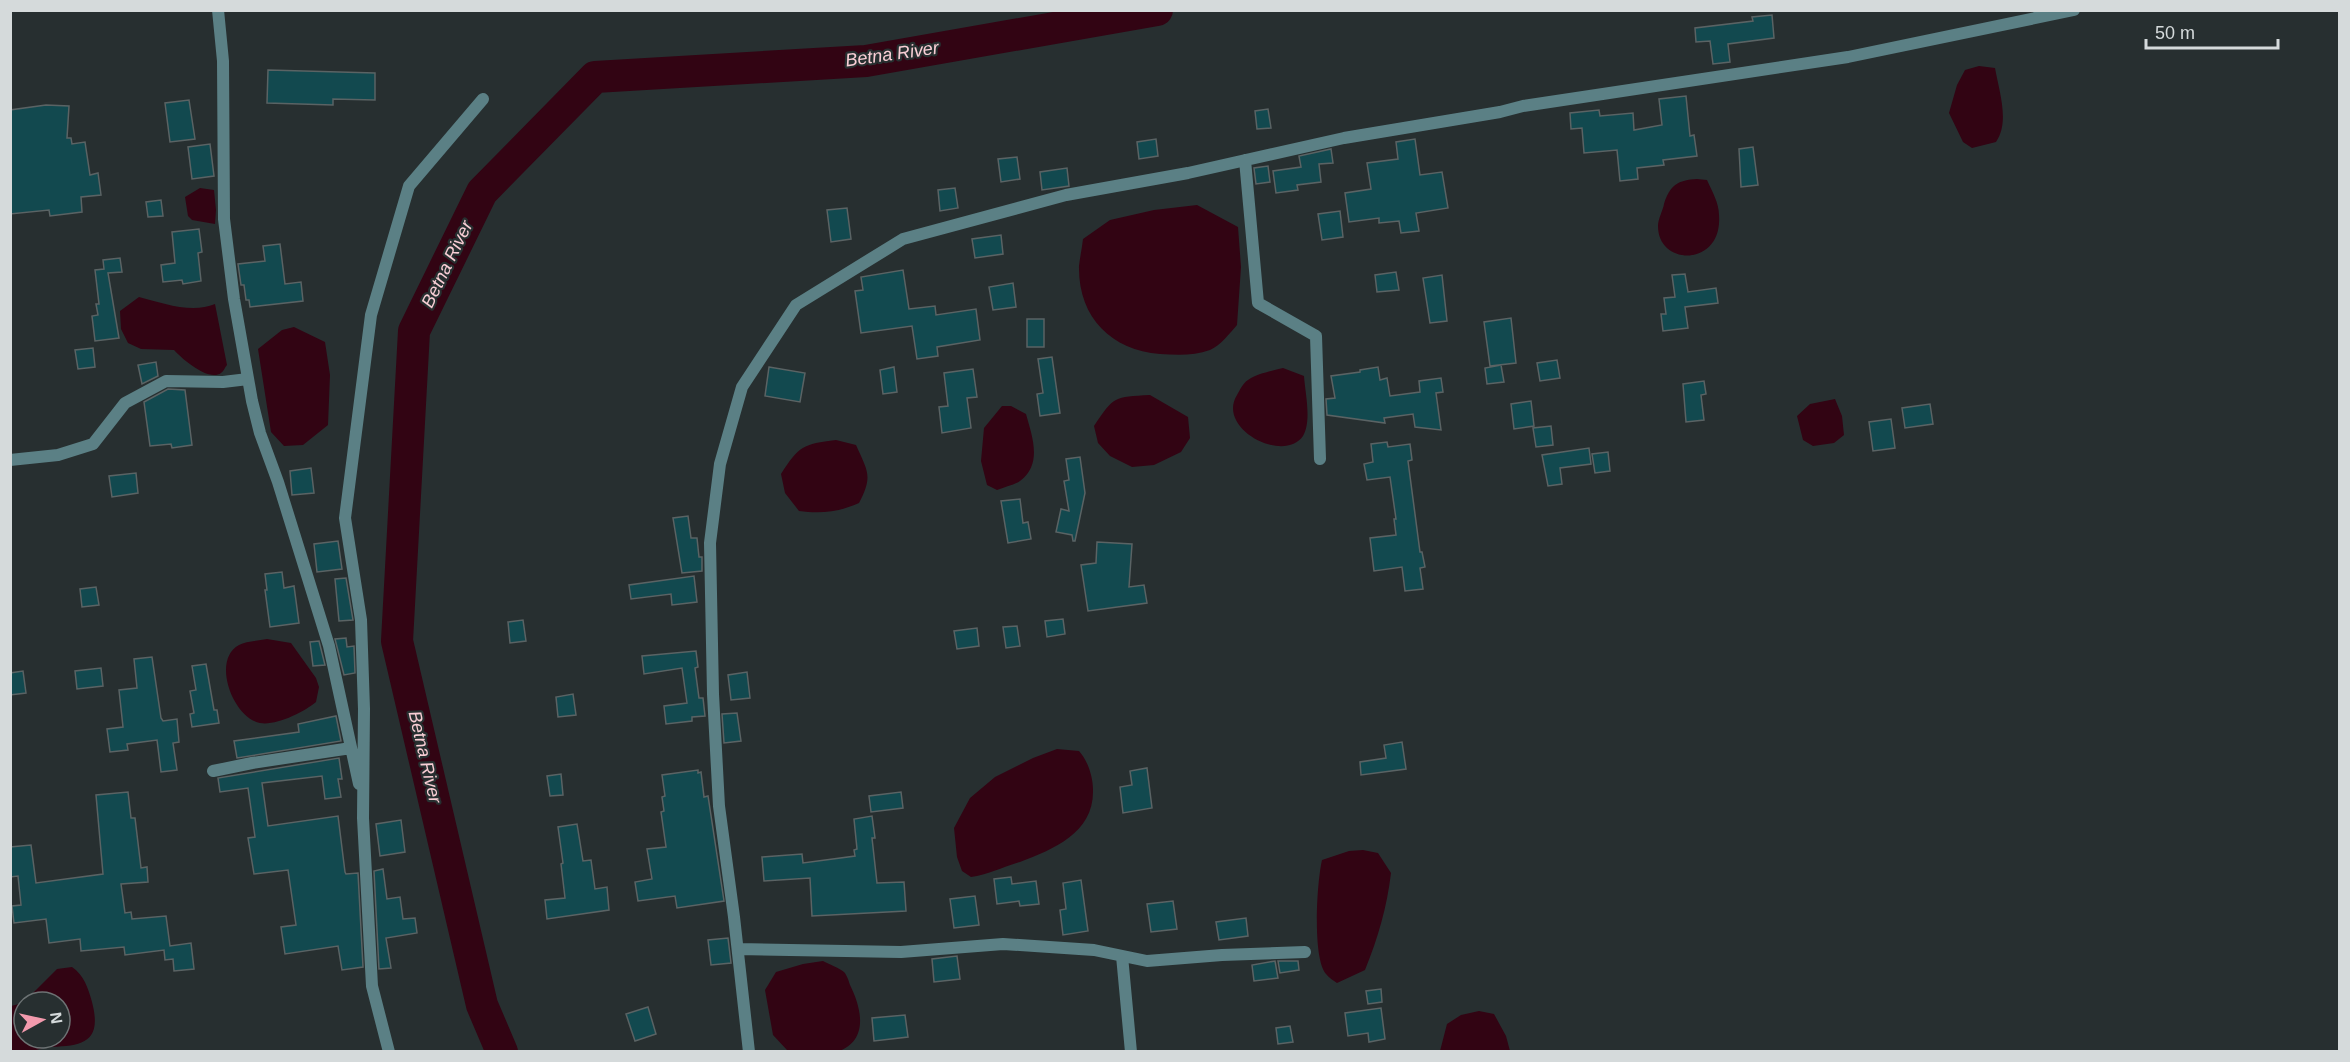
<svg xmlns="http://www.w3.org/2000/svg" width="2350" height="1062" font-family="Arial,sans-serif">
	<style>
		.water { fill: #320413; fill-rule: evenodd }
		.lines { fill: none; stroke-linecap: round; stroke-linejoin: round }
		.river { stroke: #320413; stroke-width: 32 }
		.building { fill: #12494f; stroke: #5a6364; stroke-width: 1.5 }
		.street { stroke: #5b8085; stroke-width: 12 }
		.labels { text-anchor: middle; stroke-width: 4.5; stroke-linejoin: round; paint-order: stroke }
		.water-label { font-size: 18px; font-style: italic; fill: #f9ced5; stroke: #272f30 }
	</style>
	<rect width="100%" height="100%" fill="#272f30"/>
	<!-- water -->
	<path class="water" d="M 1979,66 L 1995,68 C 1999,91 2010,122 1996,142 L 1972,148 L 1963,142 L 1949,113 L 1957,85 L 1965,70 Z
		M 1697,179 L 1707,180 C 1712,191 1719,203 1719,215 C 1723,267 1658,267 1658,226 C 1658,219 1663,210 1664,204 C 1670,185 1678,180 1697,179 Z
		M 200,188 L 214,190 L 216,210 L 215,224 L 192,220 L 188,216 L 185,197 Z
		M 1197,205 L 1238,227 L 1241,267 L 1237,325 C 1230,333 1220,346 1210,350 C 1194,356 1177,355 1160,354 C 1111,350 1078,317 1079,266 C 1080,257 1082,248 1083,239 L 1110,220 L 1154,210 Z
		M 139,297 C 162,303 192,314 215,304 L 227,365 C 225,367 224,371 221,373 C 209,382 182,359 174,350 L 141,349 L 128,343 L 121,329 L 120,311 Z
		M 294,327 L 325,342 L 330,375 L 328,425 L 303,445 L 284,446 L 271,432 L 258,349 L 282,330 Z
		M 1283,368 L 1304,376 C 1305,392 1312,421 1303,436 C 1284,464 1216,429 1237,395 C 1240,390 1243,383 1248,380 C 1258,373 1272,371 1283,368 Z
		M 1150,395 L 1188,417 L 1190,438 L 1181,452 L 1154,465 L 1132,467 L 1110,456 L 1098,443 L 1094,426 C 1114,396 1114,397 1150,395 Z
		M 1835,399 L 1842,416 L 1844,435 L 1834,443 L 1813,446 L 1803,440 L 1797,416 L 1810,404 Z
		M 1002,406 L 1011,406 L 1026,414 C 1032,436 1043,464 1020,481 C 1014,485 1004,487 997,490 L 987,485 L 981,461 L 984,428 Z
		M 836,440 L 856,445 C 868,472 873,476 859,503 C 839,512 821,514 799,511 L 785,493 L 781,474 C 799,446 803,444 836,440 Z
		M 267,639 L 291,643 L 316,678 L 319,687 L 316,702 C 304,712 276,726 260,723 C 233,718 211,660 239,645 C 246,641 258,641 267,639 Z
		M 1057,749 L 1079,751 C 1088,761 1093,777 1093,790 C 1094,833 1054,849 1020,862 C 1003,867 988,875 971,877 L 962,871 L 957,857 L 954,828 L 970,798 L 995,777 L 1033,758 Z
		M 1363,850 L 1378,853 L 1391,873 C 1387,907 1378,938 1365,970 L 1337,983 C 1334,981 1329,978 1326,974 C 1312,957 1317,882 1322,860 L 1349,851 Z
		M 823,961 C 829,964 839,968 844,972 C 847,975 849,982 850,985 C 862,1009 869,1041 837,1052 L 787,1050 L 773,1035 L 765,990 L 776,972 L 803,964 Z
		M 72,967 C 84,975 88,988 92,1002 C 103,1044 81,1046 47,1047 C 41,1048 35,1051 29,1052 C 23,1052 16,1052 11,1051 L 11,1006 L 23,1003 L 57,969 ZM 24,1002 L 60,1002 L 60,1038 L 24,1038 Z
		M 1479,1011 L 1494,1014 L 1506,1036 L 1510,1051 L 1440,1051 L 1447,1024 L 1461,1015 Z"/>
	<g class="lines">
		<!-- river -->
		<path class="river" d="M 502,1052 L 482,1005 L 397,641 L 414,331 L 482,192 L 595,77 L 866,61 L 1157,10"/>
	</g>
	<!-- building -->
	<path class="building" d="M 1772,15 L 1774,38 L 1728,44 L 1730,62 L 1713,64 L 1710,41 L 1696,42 L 1695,28 L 1753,21 L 1752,17 Z
		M 268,70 L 375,73 L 375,100 L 333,99 L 333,105 L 267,103 Z
		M 1686,96 L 1690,136 L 1694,135 L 1697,156 L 1663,160 L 1664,165 L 1637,168 L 1638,179 L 1620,181 L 1617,150 L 1584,153 L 1582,128 L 1571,129 L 1570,113 L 1599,110 L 1600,116 L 1633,113 L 1634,130 L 1662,125 L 1659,99 Z
		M 189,100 L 195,139 L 170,142 L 165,103 Z
		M 46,105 L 69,106 L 67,138 L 71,138 L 72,144 L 85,142 L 90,175 L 98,173 L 101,195 L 81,197 L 82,212 L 50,216 L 49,210 L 10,214 L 10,110 Z
		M 1268,109 L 1271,128 L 1257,129 L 1255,111 Z
		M 1156,139 L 1158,156 L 1139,159 L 1137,142 Z
		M 1415,139 L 1420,175 L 1442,172 L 1448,208 L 1416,213 L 1419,231 L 1401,233 L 1399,221 L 1379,223 L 1379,218 L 1349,222 L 1345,193 L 1371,189 L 1367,163 L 1398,159 L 1396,142 Z
		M 210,144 L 214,176 L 192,179 L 188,147 Z
		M 1753,147 L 1758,185 L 1741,187 L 1739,149 Z
		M 1331,149 L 1333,163 L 1319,164 L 1321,182 L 1297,185 L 1298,190 L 1276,193 L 1273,171 L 1301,167 L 1299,156 Z
		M 1017,157 L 1020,179 L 1001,182 L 998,159 Z
		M 1268,166 L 1270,182 L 1256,184 L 1254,168 Z
		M 1067,168 L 1069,186 L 1042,190 L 1040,172 Z
		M 955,188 L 958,208 L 940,211 L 938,190 Z
		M 161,200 L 163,216 L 148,217 L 146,202 Z
		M 847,208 L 851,239 L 831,242 L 827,210 Z
		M 1340,211 L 1343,237 L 1322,240 L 1318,214 Z
		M 199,229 L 202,252 L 198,253 L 201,281 L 183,284 L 182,280 L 163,282 L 161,265 L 175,263 L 172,232 Z
		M 1001,235 L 1003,254 L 975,258 L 972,239 Z
		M 280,244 L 285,284 L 301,282 L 303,301 L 250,307 L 249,300 L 246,300 L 244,285 L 241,285 L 238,264 L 265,261 L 263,246 Z
		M 120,258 L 122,272 L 108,273 L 119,338 L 95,341 L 92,316 L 98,315 L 96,304 L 99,304 L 95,270 L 104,269 L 103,260 Z
		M 903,270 L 909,309 L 935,306 L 936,315 L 976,309 L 980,340 L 937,347 L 938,356 L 917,359 L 912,326 L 861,333 L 855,291 L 863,290 L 861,277 Z
		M 1396,272 L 1399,290 L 1377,292 L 1375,275 Z
		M 1685,274 L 1688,292 L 1716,288 L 1718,303 L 1685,307 L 1688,328 L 1663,331 L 1661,314 L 1666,314 L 1664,298 L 1675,297 L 1672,275 Z
		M 1442,275 L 1447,321 L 1430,323 L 1423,278 Z
		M 1013,283 L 1016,307 L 993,310 L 989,287 Z
		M 1511,318 L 1516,363 L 1490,366 L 1484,322 Z
		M 1027,319 L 1044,319 L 1044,347 L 1027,347 Z
		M 93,348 L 95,367 L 78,369 L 75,350 Z
		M 1052,357 L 1060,413 L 1040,416 L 1037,394 L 1043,393 L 1038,359 Z
		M 1557,360 L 1560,378 L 1540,381 L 1537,363 Z
		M 156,362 L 158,376 L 142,384 L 138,365 Z
		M 1501,365 L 1504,382 L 1487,384 L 1485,368 Z
		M 769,367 L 805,373 L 800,402 L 765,396 Z
		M 894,367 L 897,392 L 883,394 L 880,370 Z
		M 1378,367 L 1380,380 L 1387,378 L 1390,396 L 1420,392 L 1419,381 L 1441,378 L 1443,392 L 1436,393 L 1441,430 L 1415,427 L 1413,414 L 1384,418 L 1385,423 L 1327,415 L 1326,399 L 1335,398 L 1331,376 L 1360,372 L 1360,370 Z
		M 973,369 L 977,397 L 967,398 L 971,428 L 942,433 L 939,407 L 948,406 L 944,373 Z
		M 1704,381 L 1706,394 L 1701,395 L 1704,420 L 1686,422 L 1683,384 Z
		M 168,389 L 185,390 L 192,445 L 172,448 L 171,444 L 150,446 L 144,402 Z
		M 1531,401 L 1534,426 L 1514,429 L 1511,404 Z
		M 1930,404 L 1933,424 L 1905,428 L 1902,408 Z
		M 1891,419 L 1895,448 L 1873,451 L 1869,422 Z
		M 1551,426 L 1553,445 L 1536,447 L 1533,428 Z
		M 1387,442 L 1388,447 L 1410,444 L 1412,460 L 1408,461 L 1420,552 L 1422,552 L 1425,567 L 1420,568 L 1423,589 L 1405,591 L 1402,567 L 1374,571 L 1370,538 L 1396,535 L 1394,519 L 1396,519 L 1390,477 L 1367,480 L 1364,464 L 1373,462 L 1371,444 Z
		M 1589,448 L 1591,464 L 1560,468 L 1562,484 L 1548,486 L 1542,455 Z
		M 1608,452 L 1610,471 L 1595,473 L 1592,454 Z
		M 1080,457 L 1085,493 L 1075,541 L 1073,541 L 1072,535 L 1056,532 L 1061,509 L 1069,511 L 1064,481 L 1069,480 L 1066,459 Z
		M 311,468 L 314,493 L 292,495 L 290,471 Z
		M 136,473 L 138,493 L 112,497 L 109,476 Z
		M 1020,499 L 1023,523 L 1028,522 L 1031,539 L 1008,543 L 1001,501 Z
		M 688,516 L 691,538 L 697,538 L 699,557 L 702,557 L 702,571 L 682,573 L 673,518 Z
		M 338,541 L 342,569 L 317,572 L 314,544 Z
		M 1097,542 L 1132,544 L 1129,587 L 1144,585 L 1147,603 L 1088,611 L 1081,565 L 1096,563 Z
		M 282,572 L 284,588 L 294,586 L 299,623 L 270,627 L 265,590 L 267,590 L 265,574 Z
		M 694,576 L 697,602 L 672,605 L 671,594 L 631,599 L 629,585 Z
		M 346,578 L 353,620 L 339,621 L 335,579 Z
		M 96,587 L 99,605 L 82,607 L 80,589 Z
		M 1063,619 L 1065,634 L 1047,637 L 1045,621 Z
		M 523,620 L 526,641 L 510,643 L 508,622 Z
		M 1017,626 L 1020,646 L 1006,648 L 1003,627 Z
		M 977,628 L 979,646 L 957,649 L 954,631 Z
		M 346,638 L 347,647 L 354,646 L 355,673 L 344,675 L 335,639 Z
		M 319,641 L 325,665 L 313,666 L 310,642 Z
		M 696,651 L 698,667 L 695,668 L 699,698 L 703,698 L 705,716 L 692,717 L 692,721 L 666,724 L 664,706 L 687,703 L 682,668 L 644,674 L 642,656 Z
		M 152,657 L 161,718 L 163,721 L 177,719 L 179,742 L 173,743 L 177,770 L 161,772 L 157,740 L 127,744 L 128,750 L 110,752 L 107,729 L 123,727 L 119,690 L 137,688 L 134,659 Z
		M 206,664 L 214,710 L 217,710 L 219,723 L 192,727 L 190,714 L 194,713 L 190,691 L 196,690 L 192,666 Z
		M 101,668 L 103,686 L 77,689 L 75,671 Z
		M 23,671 L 26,693 L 10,695 L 10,673 Z
		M 747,672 L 750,698 L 731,700 L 728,675 Z
		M 573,694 L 576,715 L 558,717 L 556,697 Z
		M 737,713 L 741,741 L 724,743 L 722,714 Z
		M 336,716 L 341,741 L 237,758 L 234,741 L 299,732 L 298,724 Z
		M 1402,742 L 1406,769 L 1361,775 L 1360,762 L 1386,758 L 1384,745 Z
		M 339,758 L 342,779 L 338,779 L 341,797 L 325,799 L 322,776 L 262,783 L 268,826 L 338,816 L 345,872 L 346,874 L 358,873 L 363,967 L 342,970 L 338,946 L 285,954 L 281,927 L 296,925 L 288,870 L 254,874 L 248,838 L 255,837 L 248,788 L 220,792 L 218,778 Z
		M 1147,768 L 1152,808 L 1123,813 L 1120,787 L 1132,785 L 1130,771 Z
		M 698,770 L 698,773 L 701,772 L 704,797 L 708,796 L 724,901 L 677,908 L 675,896 L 638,901 L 635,882 L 652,879 L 647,849 L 666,847 L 661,812 L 664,811 L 662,797 L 665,796 L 662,775 Z
		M 561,774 L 563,795 L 550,796 L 547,776 Z
		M 128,792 L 131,818 L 135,818 L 141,868 L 147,867 L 148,882 L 121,884 L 125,913 L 131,912 L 132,919 L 166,916 L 170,946 L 191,943 L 194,969 L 174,971 L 173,959 L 165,960 L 164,950 L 125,955 L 124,947 L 81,951 L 80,939 L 49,943 L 46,919 L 14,923 L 12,906 L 21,905 L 18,876 L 10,877 L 10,847 L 31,845 L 36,883 L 103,874 L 96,795 Z
		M 901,792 L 903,808 L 871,812 L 869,796 Z
		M 872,816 L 875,838 L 872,838 L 877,883 L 904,882 L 906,911 L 812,916 L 810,878 L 764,881 L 762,857 L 802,854 L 803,863 L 855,856 L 854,850 L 857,849 L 854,819 Z
		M 401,820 L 405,852 L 380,856 L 376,824 Z
		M 577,824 L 583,861 L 591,860 L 595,889 L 607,887 L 609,910 L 547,919 L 545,900 L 565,898 L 561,864 L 563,863 L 558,827 Z
		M 383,869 L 387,899 L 400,897 L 403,919 L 415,918 L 417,933 L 386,938 L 391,968 L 379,969 L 374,871 Z
		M 1011,877 L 1012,884 L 1036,881 L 1039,904 L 1020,906 L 1019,901 L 997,904 L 994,879 Z
		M 1081,880 L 1088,931 L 1063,935 L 1060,910 L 1066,909 L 1063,883 Z
		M 975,896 L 979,925 L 954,928 L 950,899 Z
		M 1173,901 L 1177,929 L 1151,932 L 1147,904 Z
		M 1246,918 L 1248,936 L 1219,940 L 1216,922 Z
		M 728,938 L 731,963 L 711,965 L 708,940 Z
		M 957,956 L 960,979 L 934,982 L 932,959 Z
		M 1275,961 L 1278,978 L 1254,981 L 1252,965 Z
		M 1278,961 L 1298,961 L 1299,970 L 1280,973 Z
		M 1381,989 L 1382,1002 L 1368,1004 L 1366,991 Z
		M 648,1007 L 656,1034 L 635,1041 L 626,1014 Z
		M 1381,1008 L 1385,1039 L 1369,1042 L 1368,1033 L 1348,1036 L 1345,1013 Z
		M 905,1015 L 908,1037 L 874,1041 L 872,1018 Z
		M 1290,1026 L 1293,1042 L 1278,1044 L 1276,1028 Z"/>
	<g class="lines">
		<!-- street -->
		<path class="street" d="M 218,10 L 223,61 L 224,219 L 234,299 L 252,401 L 260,433 L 278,482 L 329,646 L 359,784
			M 1245,160 L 1258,303 L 1316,336 L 1320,459
			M 10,460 L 58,455 L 93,444 L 125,403 L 166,381 L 223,382 L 248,379
			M 213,771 L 252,763 L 351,748
			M 738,949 L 901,952 L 1003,944 L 1094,950 L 1147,961 L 1222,955 L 1305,952
			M 1122,956 L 1131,1052
			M 389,1052 L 372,986 L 363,818 L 364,709 L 361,620 L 345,518 L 371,315 L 409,186 L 483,99
			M 749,1052 L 734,917 L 719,806 L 713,694 L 710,543 L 720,464 L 742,387 L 796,305 L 903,239 L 1066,195 L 1188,173 L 1344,138 L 1500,112 L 1523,106 L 1848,57 L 2074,10"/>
	</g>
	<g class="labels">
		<!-- water labels -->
		<g class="water-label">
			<text transform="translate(892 54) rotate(-8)" y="6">Betna River</text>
			<text transform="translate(447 264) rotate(-64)" y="6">Betna River</text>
			<text transform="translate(425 757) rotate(77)" y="6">Betna River</text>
		</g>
	</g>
	<!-- border -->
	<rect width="2350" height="1062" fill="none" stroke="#d5dadb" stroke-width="24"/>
	<!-- north arrow -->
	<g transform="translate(42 1020) rotate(82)"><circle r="28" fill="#272f30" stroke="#6d7374" stroke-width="1.5"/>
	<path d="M0-4.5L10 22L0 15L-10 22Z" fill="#f29aad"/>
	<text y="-9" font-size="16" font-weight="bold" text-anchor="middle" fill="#d5dadb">N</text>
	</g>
	<!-- scale -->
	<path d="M2146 39v9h132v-9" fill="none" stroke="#d5dadb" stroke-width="3"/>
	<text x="2155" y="39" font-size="18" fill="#d5dadb" stroke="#272f30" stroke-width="4.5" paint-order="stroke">50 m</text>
</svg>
